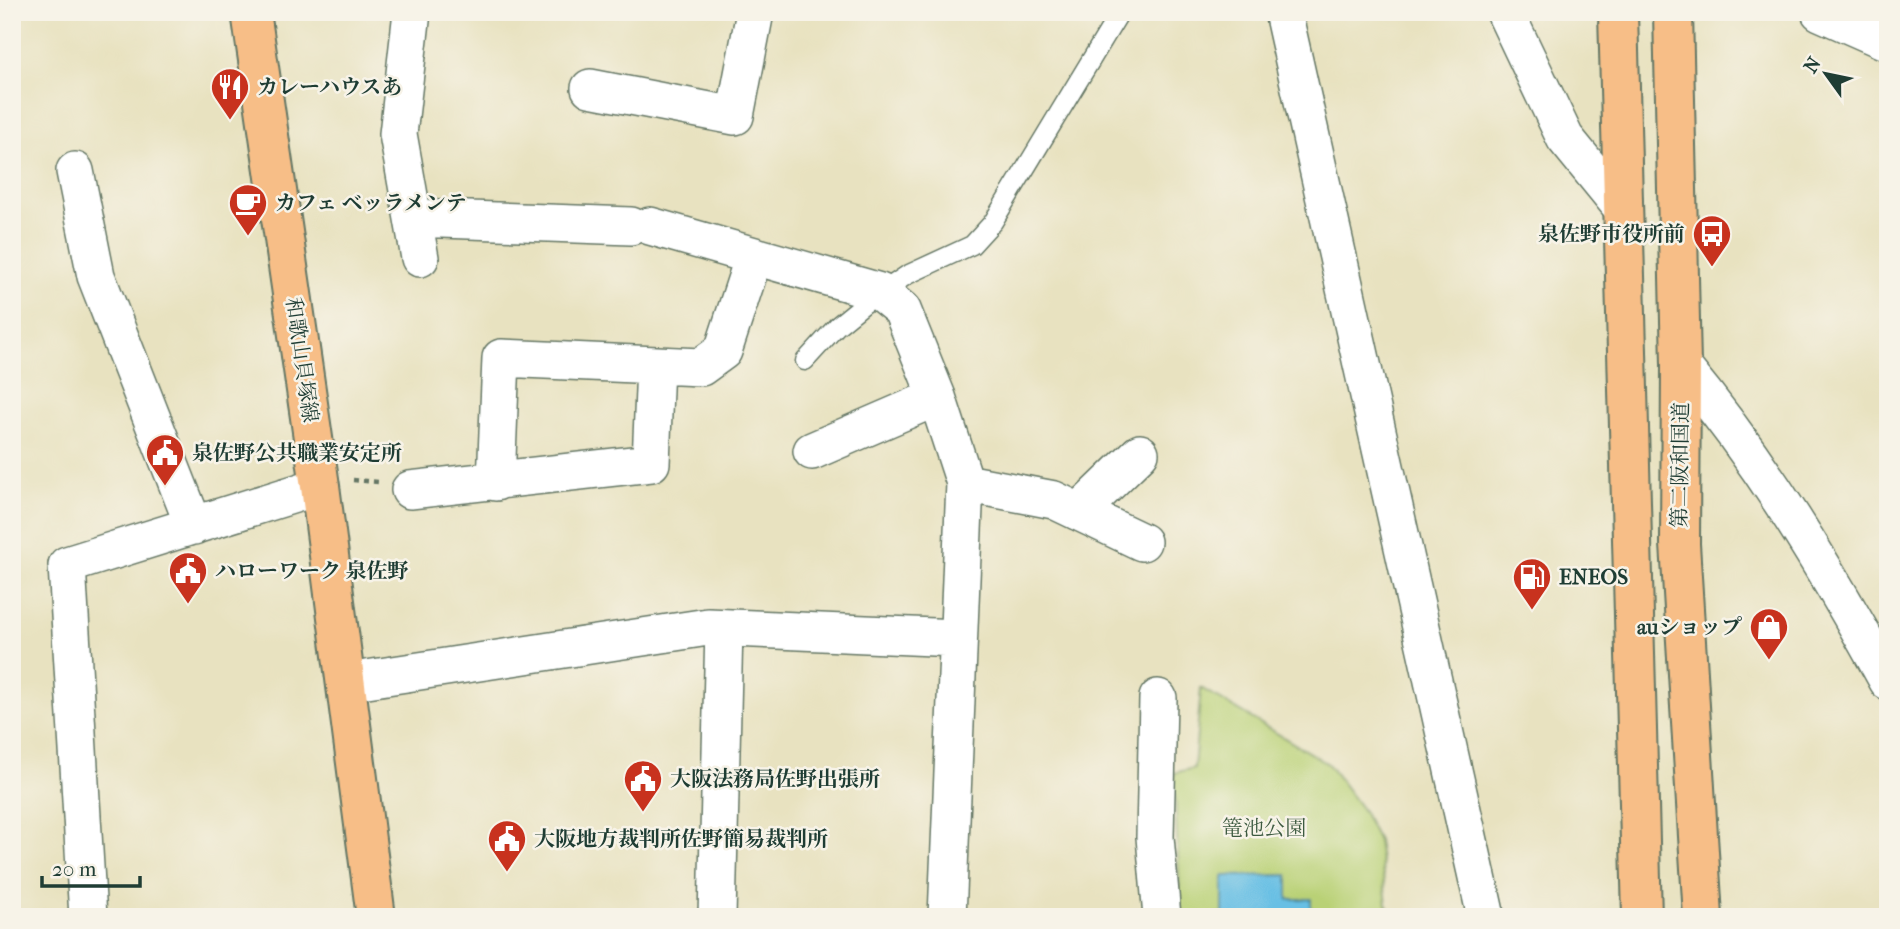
<svg xmlns="http://www.w3.org/2000/svg" width="1900" height="929" font-family="'IM FELL French Canon','Noto Serif JP',serif">
	<style>
		.green { fill: #b9d176; stroke: #6c8755; stroke-width: 2 }
		.water { fill: #67bfe4; stroke: #437e8c; stroke-width: 2 }
		.lines { fill: none; stroke-linecap: round; stroke-linejoin: round }
		.service-casing { stroke: #657765; stroke-width: 21 }
		.minor-casing { stroke: #657765; stroke-width: 40 }
		.primary-casing { stroke: #657765; stroke-width: 42 }
		.trunk-casing { stroke: #657765; stroke-width: 42 }
		.path { stroke: #657765; stroke-width: 4.5; stroke-dasharray: 5 5; stroke-linecap: butt }
		.service { stroke: #fff; stroke-width: 18 }
		.minor { stroke: #fff; stroke-width: 37 }
		.primary { stroke: #f7be87; stroke-width: 38 }
		.trunk { stroke: #f7be87; stroke-width: 38 }
		.labels { text-anchor: middle; stroke-width: 5; stroke-linejoin: round; paint-order: stroke }
		.poi-label { font-size: 21px; font-weight: bold; fill: #1f3d34; stroke: #f7f3e8; text-anchor: start }
		.street-label { font-size: 21px; fill: #1f3d34; stroke: #f7f3e8 }
		.park-label { font-size: 21px; fill: #3e5b41; stroke: #f7f3e8 }
	</style>
	<rect width="100%" height="100%" fill="#f7f3e8"/>
	<filter id="ink" filterUnits="userSpaceOnUse"><feTurbulence type="fractalNoise" baseFrequency=".0143" numOctaves="2"/><feDisplacementMap in="SourceGraphic" scale="14" xChannelSelector="R" yChannelSelector="G"/><feConvolveMatrix kernelMatrix="1 2 1 2 8 2 1 2 1" color-interpolation-filters="sRGB"/></filter>
	<filter id="wash" filterUnits="userSpaceOnUse"><feTurbulence type="fractalNoise" baseFrequency=".00686" numOctaves="4" result="noise"/><feDisplacementMap in="SourceGraphic" scale="28" xChannelSelector="R" yChannelSelector="G"/><feGaussianBlur stdDeviation="1.57" result="paint"/><feColorMatrix in="noise" values="0 0 0 0 0 0 0 0 0 0 0 0 0 0 0 0 0 1.4 0 .05"/><feComposite in="paint" operator="in"/></filter>
	<g filter="url(#wash)">
		<rect width="100%" height="100%" fill="#e8e2c0"/>
		<!-- green -->
		<path class="green" d="M 1201,688 L 1328,764 L 1363,811 L 1378,841 L 1389,917 L 1181,917 L 1174,773 L 1194,768 Z"/>
		<!-- water -->
		<path class="water" d="M 1288,875 L 1288,899 L 1311,899 L 1311,917 L 1223,917 L 1223,876 Z"/>
	</g>
	<g filter="url(#ink)">
		<g class="lines">
			<!-- service casing -->
			<g class="service-casing">
				<path id="service" d="M 805,361 L 837,326 L 864,304 L 907,275 L 972,245 L 993,222 L 1120,12"/>
			</g>
			<!-- minor casing -->
			<g class="minor-casing">
				<path id="minor" d="M 412,12 L 398,134 L 420,258
					M 1283,12 L 1486,917
					M 1505,12 L 1565,138 L 1623,209
					M 1820,12 L 1888,42
					M 590,88 L 735,116 L 755,12
					M 75,171 L 96,276 L 194,526
					M 413,218 L 631,226
					M 650,226 L 880,292 L 902,310 L 937,397
					M 1681,365 C 1764,465 1825,567 1888,681
					M 812,451 L 937,397 L 965,483 L 947,917
					M 496,482 L 501,358 L 701,367 L 723,351 L 754,256
					M 965,483 L 1054,500 L 1142,542
					M 410,490 L 651,463 L 655,365
					M 1079,512 L 1140,453
					M 347,682 L 708,627 L 956,638
					M 1158,698 L 1155,837 L 1162,917
					M 88,917 L 67,565 L 320,486
					M 717,917 L 724,628"/>
			</g>
			<!-- primary casing -->
			<g class="primary-casing">
				<path id="primary" d="M 251,12 L 320,486 L 376,917"/>
			</g>
			<!-- trunk casing -->
			<g class="trunk-casing">
				<path id="trunk" d="M 1618,12 L 1642,917
					M 1673,12 L 1681,365 L 1680,544 L 1703,917"/>
			</g>
			<!-- path -->
			<path class="path" d="M 353,480 L 379,482"/>
			<!-- service -->
			<use href="#service" class="service"/>
			<!-- minor -->
			<use href="#minor" class="minor"/>
			<!-- primary -->
			<use href="#primary" class="primary"/>
			<!-- trunk -->
			<use href="#trunk" class="trunk"/>
		</g>
	</g>
	<!-- icons -->
	<defs>
		<g id="restaurant-pin" transform="scale(2.0125)"><path d="M0 17L-7.5 6A9.5 9.5 0 1 1 7.5 6Z" fill="#c8321e" stroke="#f7f3e8"/><path d="M-5-6h1v4h1v-4h1v4h1v-4h1v5L-1.5 .5V6h-2V.5L-5-1ZM5-6V6H3V1.5H1.5Q1.5-4 5-6Z" fill="#fff"/></g>
		<g id="cafe-pin" transform="scale(2.0125)"><path d="M0 17L-7.5 6A9.5 9.5 0 1 1 7.5 6Z" fill="#c8321e" stroke="#f7f3e8"/><path d="M-5.5-4.5H6V0H3Q3 3.5 0 3.5H-2.5Q-5.5 3.5-5.5 0ZM3-3.2v2h1.7v-2ZM-6 4.5H4V6H-6Z" fill="#fff"/></g>
		<g id="bus-pin" transform="scale(2.0125)"><path d="M0 17L-7.5 6A9.5 9.5 0 1 1 7.5 6Z" fill="#c8321e" stroke="#f7f3e8"/><path d="M-5-6H5V4H4V6H2V4H-2V6H-4V4H-5ZM-3.5-4V0h7V-4ZM-3.5 1.2v1.5H-2V1.2ZM2 1.2v1.5H3.5V1.2Z" fill="#fff"/></g>
		<g id="civic-pin" transform="scale(2.0125)"><path d="M0 17L-7.5 6A9.5 9.5 0 1 1 7.5 6Z" fill="#c8321e" stroke="#f7f3e8"/><path d="M-.6-6.5H3V-4.5H.6V-3L4-1V1h2V6H-6V1h2V-1L-.6-3ZM-1.2 2.5V6h2.4V2.5Z" fill="#fff"/></g>
		<g id="fuel-pin" transform="scale(2.0125)"><path d="M0 17L-7.5 6A9.5 9.5 0 1 1 7.5 6Z" fill="#c8321e" stroke="#f7f3e8"/><path d="M-5.5-6h7V0h2V4h1.3V-2.5L3-4.5l.8-.8L6-3V5H2.5V1h-1V6h-7ZM-4.2-4.7v3.2H.2V-4.7Z" fill="#fff"/></g>
		<g id="shop-pin" transform="scale(2.0125)"><path d="M0 17L-7.5 6A9.5 9.5 0 1 1 7.5 6Z" fill="#c8321e" stroke="#f7f3e8"/><path d="M-5-2.5h2.3a2.7 3.5 0 0 1 5.4 0H5L5.5 6h-11ZM-1.5-2.5h3a1.5 2.3 0 0 0-3 0Z" fill="#fff"/></g>
	</defs>
	<g fill-rule="evenodd">
		<use href="#restaurant-pin" x="230" y="87"/>
		<use href="#cafe-pin" x="248" y="203"/>
		<use href="#bus-pin" x="1712" y="234"/>
		<use href="#civic-pin" x="165" y="453"/>
		<use href="#civic-pin" x="188" y="571"/>
		<use href="#fuel-pin" x="1532" y="577"/>
		<use href="#shop-pin" x="1769" y="627"/>
		<use href="#civic-pin" x="643" y="779"/>
		<use href="#civic-pin" x="507" y="839"/>
	</g>
	<g class="labels">
		<!-- poi labels -->
		<g class="poi-label">
			<text x="257" y="94">カレーハウスあ</text>
			<text x="275" y="210">カフェ ベッラメンテ</text>
			<text x="1685" y="241" text-anchor="end">泉佐野市役所前</text>
			<text x="192" y="460">泉佐野公共職業安定所</text>
			<text x="215" y="578">ハローワーク 泉佐野</text>
			<text x="1559" y="584">ENEOS</text>
			<text x="1742" y="634" text-anchor="end">auショップ</text>
			<text x="670" y="786">大阪法務局佐野出張所</text>
			<text x="534" y="846">大阪地方裁判所佐野簡易裁判所</text>
		</g>
		<!-- street labels -->
		<g class="street-label">
			<text transform="translate(302 360) rotate(82)" y="7">和歌山貝塚線</text>
			<text transform="translate(1680 465) rotate(-89)" y="7">第二阪和国道</text>
		</g>
		<!-- park labels -->
		<g class="park-label">
			<text x="1264" y="835">篭池公園</text>
		</g>
	</g>
	<!-- margin -->
	<rect width="1900" height="929" fill="none" stroke="#f7f3e8" stroke-width="42"/>
	<!-- north arrow -->
	<g transform="translate(1826 74) rotate(303)" stroke="#f7f3e8" stroke-width="5" paint-order="stroke">
	<path d="M0-5L12 26L0 18L-12 26Z" fill="#1f3d34"/>
	<text y="-10" font-size="19" font-weight="bold" text-anchor="middle" fill="#1f3d34">N</text>
	</g>
	<!-- scale -->
	<path d="M42 876v10h98v-10" fill="none" stroke="#1f3d34" stroke-width="3.5"/>
	<text x="52" y="876" font-size="21" fill="#1f3d34" stroke="#f7f3e8" stroke-width="5" paint-order="stroke">20 m</text>
</svg>
